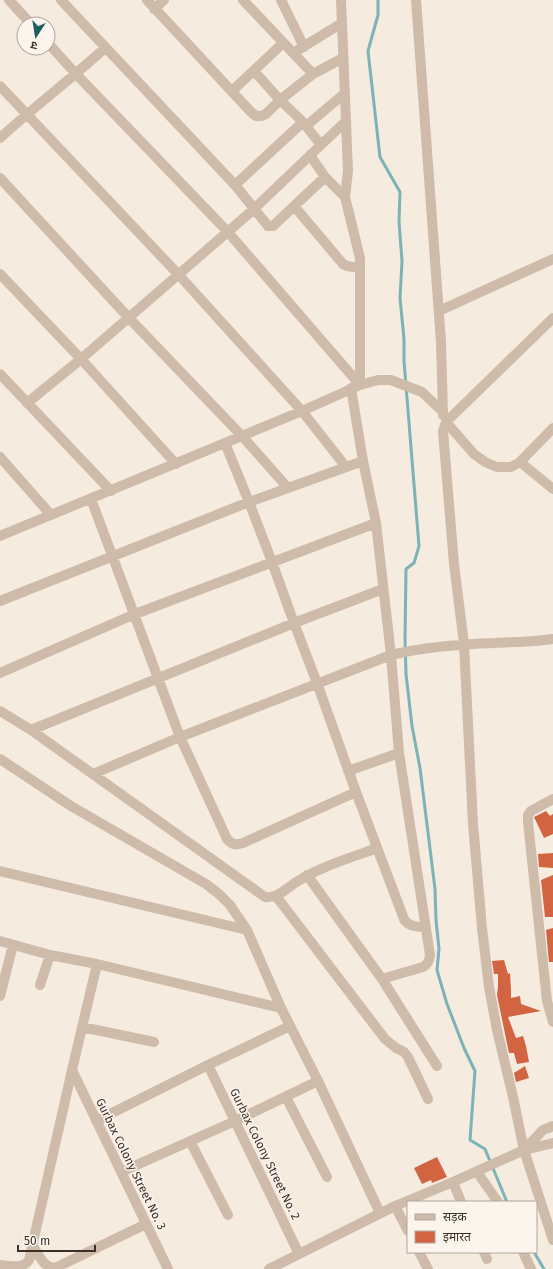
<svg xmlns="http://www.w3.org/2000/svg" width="553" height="1269" font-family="'Fira Sans','Noto Sans Devanagari',sans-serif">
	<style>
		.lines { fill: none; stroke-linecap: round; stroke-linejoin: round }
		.stream { stroke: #7bb3b6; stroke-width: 3 }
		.building { fill: #d26441 }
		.minor { stroke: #cfbba9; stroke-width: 10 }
		.labels { text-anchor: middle; stroke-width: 3; stroke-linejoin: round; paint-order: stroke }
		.street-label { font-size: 12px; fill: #3c2f2a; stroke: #fcf5ed }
	</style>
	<rect width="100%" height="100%" fill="#f5ebdf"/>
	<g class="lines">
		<!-- stream -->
		<path class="stream" d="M 378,0 L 378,15 L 368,51 L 380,157 L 400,192 L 399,222 L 402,261 L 400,298 L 404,339 L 404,361 L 419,546 L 414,563 L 406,569 L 405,639 L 406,674 L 412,726 L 420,768 L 435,889 L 436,920 L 439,949 L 437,970 L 447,1004 L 464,1048 L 475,1071 L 470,1140 L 485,1149 L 507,1202
			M 534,1252 L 544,1269"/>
	</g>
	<!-- building -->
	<path class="building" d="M 546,811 L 550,816 L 553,814 L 553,834 L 544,838 L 534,817 Z
		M 553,853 L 553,868 L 539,867 L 538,854 Z
		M 553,875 L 553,917 L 545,917 L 541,880 Z
		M 553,928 L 553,962 L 549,962 L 546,930 Z
		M 504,960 L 508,974 L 510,973 L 511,990 L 511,998 L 520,996 L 521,1004 L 541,1011 L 508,1017 L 516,1038 L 523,1036 L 526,1046 L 529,1062 L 517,1064 L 514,1053 L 509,1053 L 497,995 L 498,987 L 498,974 L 494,974 L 492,961 Z
		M 525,1066 L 529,1078 L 516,1082 L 514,1073 Z
		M 437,1157 L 447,1177 L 432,1183 L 431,1180 L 422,1184 L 414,1168 Z"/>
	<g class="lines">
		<!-- minor -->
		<path class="minor" d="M 9,0 L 31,24
			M 61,0 L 235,185 L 303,122 L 306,126 L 345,93
			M 147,0 L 251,112 L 256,116 L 261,116 L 266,114 L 280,100 L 313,74 L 343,58
			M 243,0 L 313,74
			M 281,0 L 304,47
			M 341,0 L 348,171 L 345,197 L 360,258 L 360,385
			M 416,0 L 441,342 L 443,415
			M 154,9 L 164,0
			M 48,43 L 76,74 L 227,231 L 360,385
			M 293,53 L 342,23
			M 254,71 L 280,100 L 303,122
			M 0,86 L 178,274 L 302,411 L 346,467
			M 232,91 L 283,43
			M 306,126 L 321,145
			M 0,138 C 34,107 71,79 105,48
			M 310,155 L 325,177 L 345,197
			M 0,178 L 129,318 L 242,436 L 288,488
			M 235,185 L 268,226 L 273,226 L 325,177
			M 294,206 L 343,264 C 349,268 354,267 360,266
			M 0,274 L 81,359 L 176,464
			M 439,311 L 553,259
			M 553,318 L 446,422 L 443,431 L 454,564 L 464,644 L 473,824 L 482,928 L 489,987 L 497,1030 L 513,1097 L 524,1150 L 553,1240
			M 0,374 L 111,491
			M 351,388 L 363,461 L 376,523 L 391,655 L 399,753 L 430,955 C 429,961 428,964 423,967 L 382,979
			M 27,403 L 81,359 L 254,209 L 346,121
			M 446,422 L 474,454 L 485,462 L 497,467 L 511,467 L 520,462 L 553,428
			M 225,443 L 249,502 L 272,562 L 294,623 L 317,683 L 356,792 L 404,919 C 408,927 418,926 426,928
			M 0,457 L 51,515
			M 520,462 L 553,489
			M 91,499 L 180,737 L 227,839 C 232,845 236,845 243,843 L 356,792
			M 0,536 L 302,411 L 360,385 L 378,380 L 391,380 L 422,392 L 443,412
			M 0,601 L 249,502 L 363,461
			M 0,673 L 135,614 L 376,523
			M 0,711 L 31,730 L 265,897 C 277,899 288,887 298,881 C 322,866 350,858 377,848
			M 31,730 L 294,623 L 383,589
			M 0,759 L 71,806 L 206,884 L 219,894 L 230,905 L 247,930 L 281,1008 L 318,1081 L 380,1213
			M 348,771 L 399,753
			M 93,774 L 180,737 L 391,655 C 425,647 460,644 495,643 C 514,642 534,642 553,639
			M 553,799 L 531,811 L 528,815 L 528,822 L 547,1001 L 553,1022
			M 0,871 L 247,930
			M 307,875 L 382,979 L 437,1066
			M 276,896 L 385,1039 L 396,1048 L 404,1052 L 408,1057 L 428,1099
			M 0,941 L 50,955 L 97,964 L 281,1008
			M 40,985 L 50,955
			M 0,996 L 13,945
			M 82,1027 L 154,1042
			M 208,1065 L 299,1254
			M 72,1070 L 168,1269
			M 286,1097 L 327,1177
			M 96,1121 L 208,1065 L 290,1026
			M 190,1141 L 228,1215
			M 524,1150 L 543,1130 L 553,1126
			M 121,1172 L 235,1121 L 318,1081
			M 477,1172 L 498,1202
			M 453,1182 L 461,1202
			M 395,1206 L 408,1231
			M 32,1245 C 38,1253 43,1268 55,1268 L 146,1224
			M 419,1252 L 428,1269
			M 484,1252 L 487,1259
			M 523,1252 L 531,1269
			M 0,1265 C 10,1266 24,1269 29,1260 L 72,1070 L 97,964
			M 269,1269 L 395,1206 L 453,1182 L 524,1150 L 553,1143"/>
	</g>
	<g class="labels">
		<!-- street labels -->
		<g class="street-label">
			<text transform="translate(265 1154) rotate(64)" y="4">Gurbax Colony Street No. 2</text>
			<text transform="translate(131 1164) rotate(64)" y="4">Gurbax Colony Street No. 3</text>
		</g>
	</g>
	<!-- legend -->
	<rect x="407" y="1201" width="130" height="52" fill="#fcf5ed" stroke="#afa69f"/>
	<rect x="415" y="1214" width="20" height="6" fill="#cfbba9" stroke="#afa69f"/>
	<text x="443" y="1221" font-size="12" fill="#3c2f2a">सड़क</text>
	<rect x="415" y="1231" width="20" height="12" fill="#d26441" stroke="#afa69f"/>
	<text x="443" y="1241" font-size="12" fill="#3c2f2a">इमारत</text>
	<!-- north arrow -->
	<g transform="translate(36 36) rotate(192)"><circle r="19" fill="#fcf5ed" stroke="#afa69f"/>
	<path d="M0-3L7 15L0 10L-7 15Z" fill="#1a5e63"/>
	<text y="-6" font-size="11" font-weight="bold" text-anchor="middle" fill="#3c2f2a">उ</text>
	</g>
	<!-- scale -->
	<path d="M18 1245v6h77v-6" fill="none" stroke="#3c2f2a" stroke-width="2"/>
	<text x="24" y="1245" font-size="12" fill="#3c2f2a" stroke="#fcf5ed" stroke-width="3" paint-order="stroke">50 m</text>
</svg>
